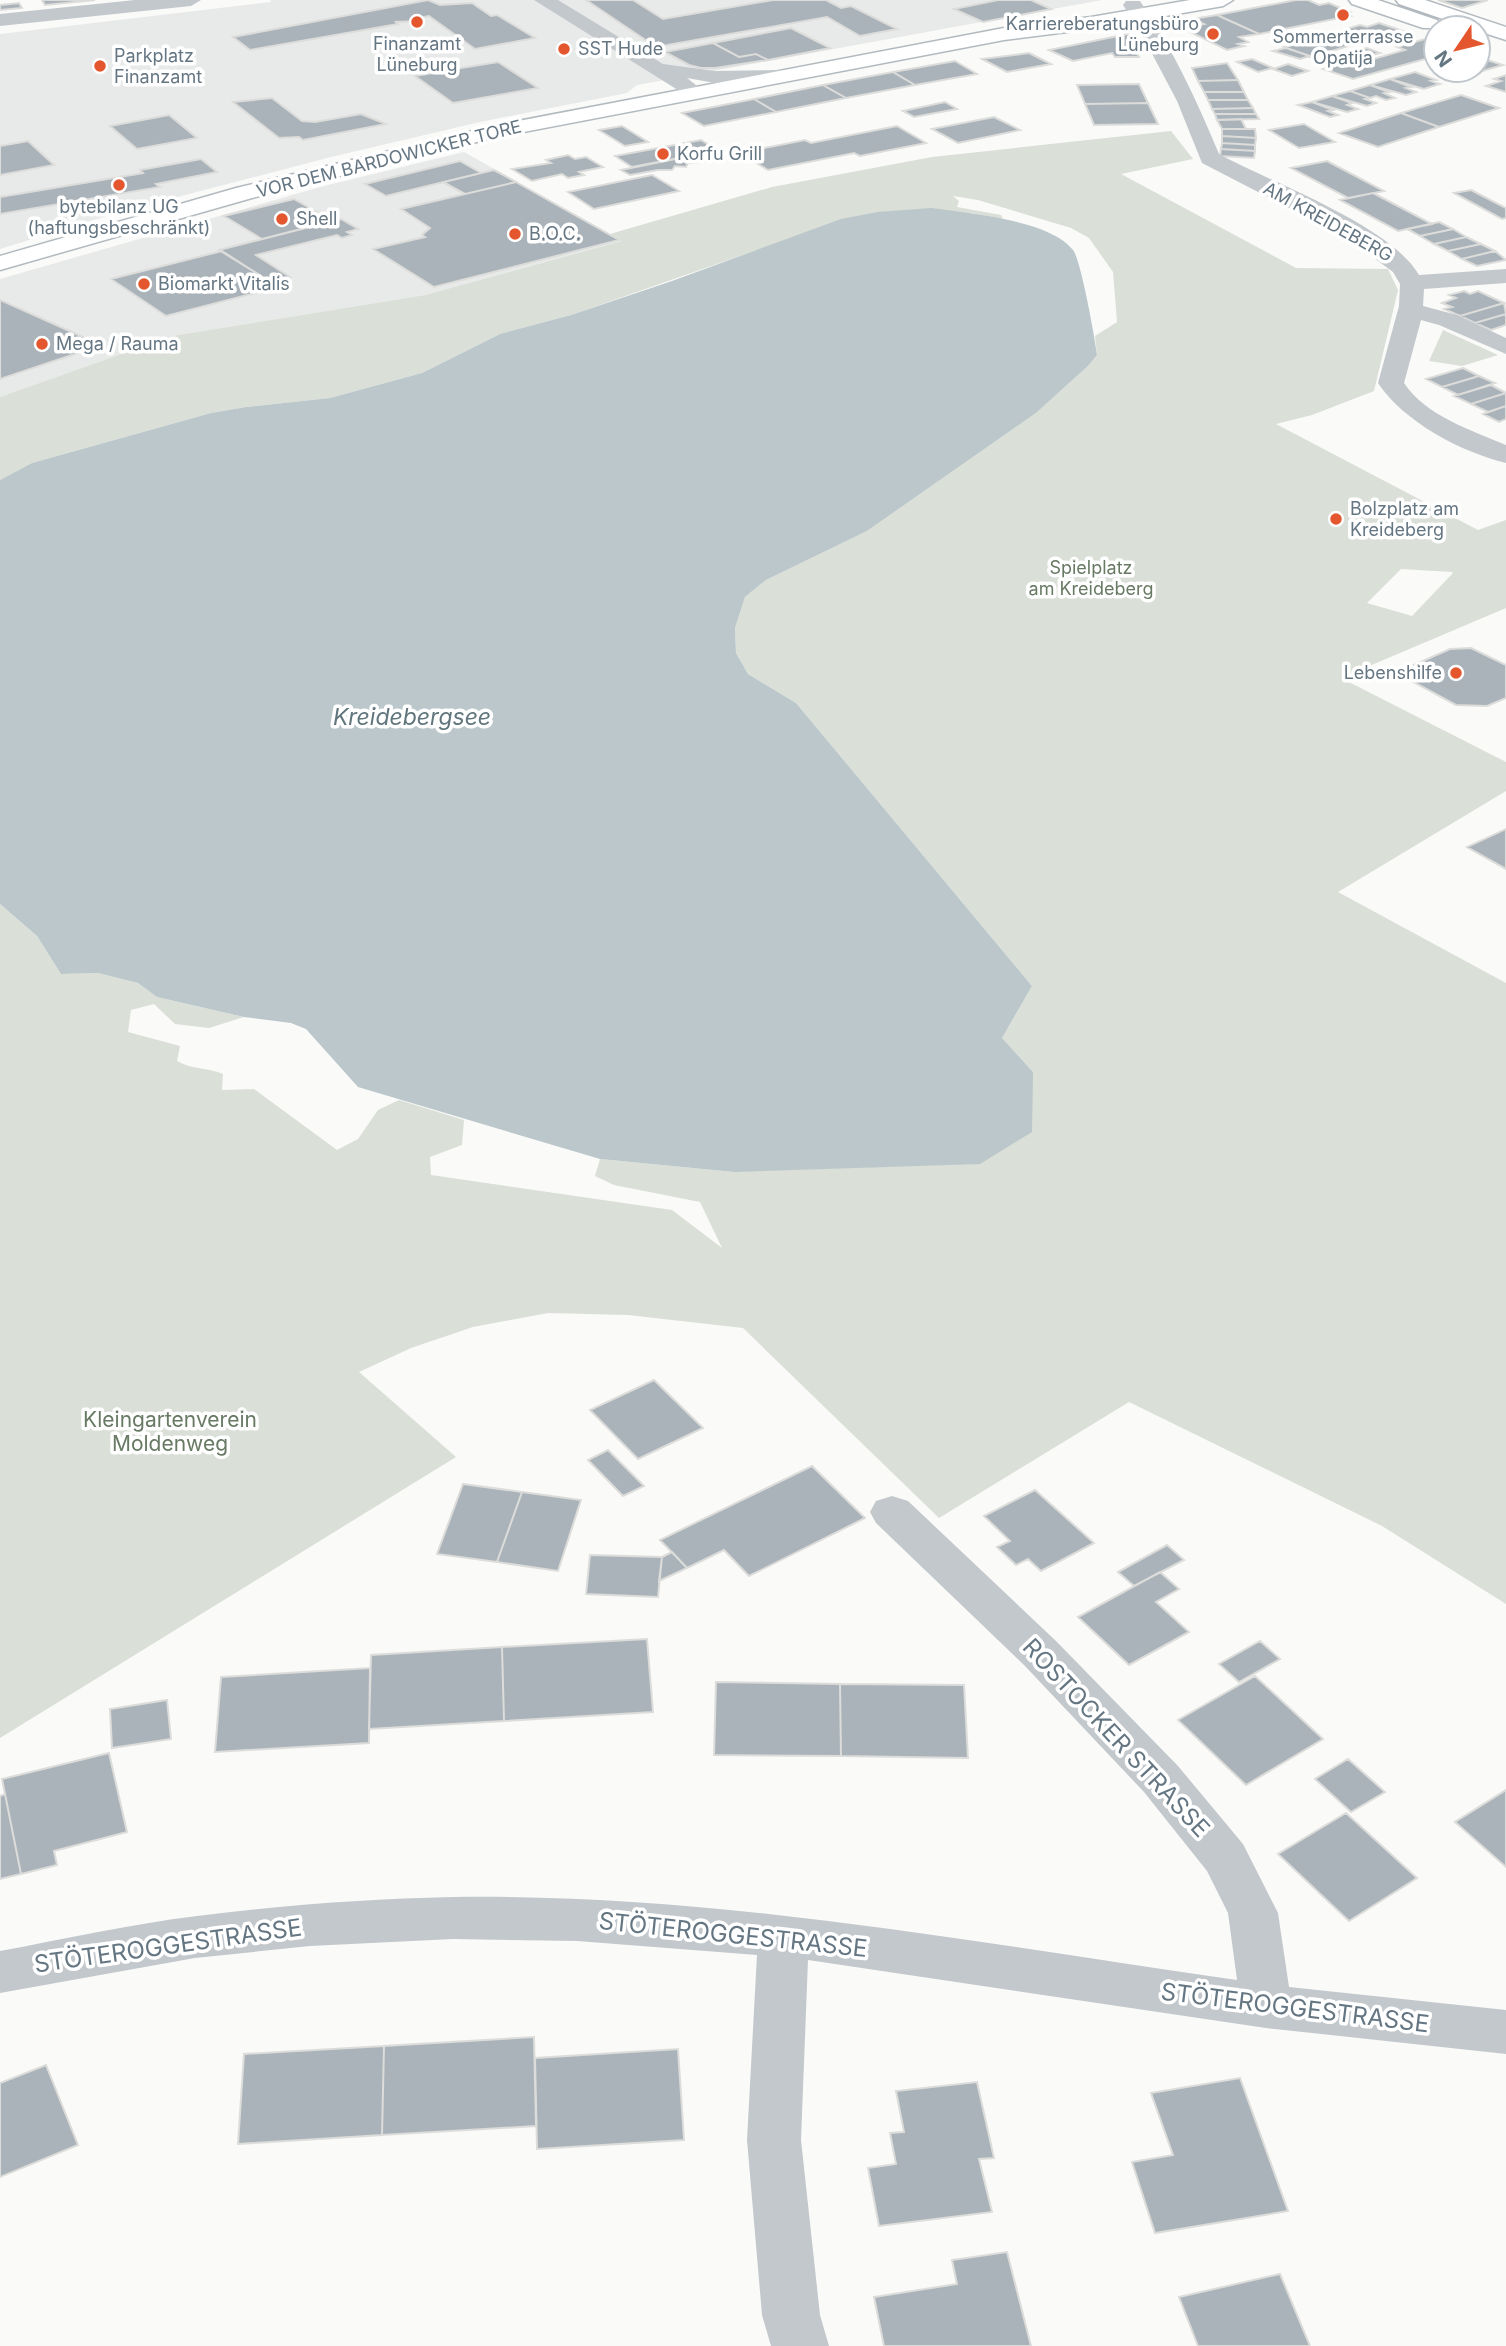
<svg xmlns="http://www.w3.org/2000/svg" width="1506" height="2346" font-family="Inter,sans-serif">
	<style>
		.built { fill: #e8e9e9 }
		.green { fill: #dadfd7; fill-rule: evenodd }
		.water { fill: #bbc7cb }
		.building { fill: #aab3b9; stroke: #dcdcda; stroke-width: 2 }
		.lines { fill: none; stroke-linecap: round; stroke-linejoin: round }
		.secondary-casing { stroke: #b3babf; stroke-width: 3 }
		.minor { fill: #c3c8cc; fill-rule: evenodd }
		.tertiary { fill: #c3c8cc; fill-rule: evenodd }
		.secondary { fill: #fff; fill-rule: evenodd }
		.poi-dot { fill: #e4572e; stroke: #fff; stroke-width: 2.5 }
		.labels { text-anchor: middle; stroke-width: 7; stroke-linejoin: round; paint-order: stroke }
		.far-poi-label { font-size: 18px; fill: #657683; stroke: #fff; text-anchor: start }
		.far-street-label { font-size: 18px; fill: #657683; stroke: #fff }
		.far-park-label { font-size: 18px; fill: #687a64; stroke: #fff }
		.park-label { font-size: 21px; fill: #687a64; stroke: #fff }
		.water-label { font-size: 23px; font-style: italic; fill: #60757c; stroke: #fff }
		.near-street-label { font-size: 24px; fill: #657683; stroke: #fff }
	</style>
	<rect width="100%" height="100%" fill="#fafaf8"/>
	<!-- built -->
	<path class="built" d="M 270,0 L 1102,0 L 637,85 L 627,93 L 480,122 L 331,157 L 113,214 L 0,249 L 0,34 L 271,2 Z
		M 464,152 L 623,241 L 425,295 L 172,336 L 0,397 L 0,279 L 320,187 Z"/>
	<!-- green -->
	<path class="green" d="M 1171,131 L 1193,159 L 1121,174 L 1296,268 L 1388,269 L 1398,290 L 1374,391 L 1312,415 L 1276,424 L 1478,530 L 1506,520 L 1506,608 L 1341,678 L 1506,762 L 1506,791 L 1338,892 L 1506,983 L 1506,1604 L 1382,1526 L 1129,1402 L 939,1518 L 743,1328 L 628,1315 L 548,1313 L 473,1327 L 411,1348 L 359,1372 L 456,1457 L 0,1738 L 0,904 L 37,936 L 61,974 L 98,973 L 138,983 L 157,997 L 244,1017 L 209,1028 L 175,1024 L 154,1004 L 131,1010 L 128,1032 L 180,1046 L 177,1061 C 192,1070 207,1067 223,1074 L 222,1090 L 254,1089 L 337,1150 L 358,1139 L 378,1110 L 399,1100 L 464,1120 L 462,1145 L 430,1157 L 431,1175 L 672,1210 L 722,1248 L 700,1202 L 614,1185 L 595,1176 L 600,1159 L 734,1172 L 1033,1072 L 1002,1038 L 1032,986 L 796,703 L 748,674 L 736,653 L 735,628 L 745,597 L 766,580 L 867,531 L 1036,413 L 1088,366 L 1097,355 L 1095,336 L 1117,322 L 1113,272 L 1089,238 L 1071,228 L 978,200 L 953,196 L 959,201 L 957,207 L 1001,215 L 1003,219 L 972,213 L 754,251 L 571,315 L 500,334 L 422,373 L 330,398 L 246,407 L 211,413 L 32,463 L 0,480 L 0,397 L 172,336 L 425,295 L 622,241 L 610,234 L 772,187 L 932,157 ZM 1401,569 L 1452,572 L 1453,573 L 1412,616 L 1367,603 Z
		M 1443,330 L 1498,355 L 1462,366 L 1429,361 Z"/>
	<!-- water -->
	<path class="water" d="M 931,208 C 968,213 1050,220 1073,250 C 1081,260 1095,339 1097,355 L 1088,366 L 1036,413 L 867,531 L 766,580 L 745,597 L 735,628 L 736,653 L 748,674 L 796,703 L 1032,986 L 1002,1038 L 1033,1072 L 1032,1132 L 980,1164 L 734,1172 L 600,1159 L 358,1087 L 306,1029 L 291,1023 L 244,1017 L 157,997 L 138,983 L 98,973 L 61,974 L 37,936 L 0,904 L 0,480 L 32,463 L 211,413 L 246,407 L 330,398 L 422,373 L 500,334 L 571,315 L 672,281 L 841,219 L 878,212 Z"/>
	<!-- building -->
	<path class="building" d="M 42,0 L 95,0 L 45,5 Z
		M 428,0 L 440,5 L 472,3 L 491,16 L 497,15 L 535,38 L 475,49 L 429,16 L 418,18 L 423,21 L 396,22 L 398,24 L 250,50 L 233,37 Z
		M 586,0 L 633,0 L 663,19 L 773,0 L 826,0 L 841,8 L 851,6 L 897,29 L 860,36 L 827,17 L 656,47 Z
		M 998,0 L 1031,0 L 1051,9 L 983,22 L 954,9 Z
		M 1296,0 L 1308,0 L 1319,5 L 1329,3 L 1350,12 L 1344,14 L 1350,16 L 1259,34 L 1217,15 Z
		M 1438,0 L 1488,0 L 1462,8 Z
		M 19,3 L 22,8 L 0,10 L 0,5 Z
		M 1217,15 L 1259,34 L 1239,37 L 1248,42 L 1238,44 L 1244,46 L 1227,50 L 1182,28 L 1204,24 L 1193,19 Z
		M 1379,23 L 1406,32 L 1384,39 L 1378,37 L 1312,57 L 1284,47 L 1360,25 L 1367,27 Z
		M 791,28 L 830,48 L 768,60 L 756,54 L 739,57 L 713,43 Z
		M 1128,34 L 1139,57 L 1115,57 L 1112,53 L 1073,61 L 1049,50 Z
		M 1425,39 L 1436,43 L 1436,56 L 1353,79 L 1323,69 L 1334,65 L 1322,61 L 1367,48 L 1380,53 L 1353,60 L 1360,63 L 1405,50 L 1397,47 Z
		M 713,43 L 739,57 L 756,54 L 768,60 L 715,68 L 701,68 L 689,65 L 665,52 Z
		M 1286,48 L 1310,56 L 1300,59 L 1273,51 Z
		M 1029,53 L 1051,64 L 1007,72 L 982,59 Z
		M 1478,57 L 1503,65 L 1472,74 L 1459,70 L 1478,70 Z
		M 1252,59 L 1273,68 L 1258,72 L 1237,62 Z
		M 955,61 L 977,74 L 915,85 L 893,72 Z
		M 498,62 L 538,88 L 453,103 L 415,76 L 433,73 L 427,69 L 437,67 L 443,71 Z
		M 1227,63 L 1238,80 L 1198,81 L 1192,68 Z
		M 1288,64 L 1308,71 L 1292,76 L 1273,69 Z
		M 893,72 L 915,85 L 846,98 L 823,85 Z
		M 1415,72 L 1436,80 L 1431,81 L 1440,84 L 1424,89 L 1390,79 Z
		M 1506,75 L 1506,92 L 1486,86 L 1501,81 L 1494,79 Z
		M 1390,79 L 1411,87 L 1406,88 L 1416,92 L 1406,95 L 1370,85 Z
		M 1238,80 L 1244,92 L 1204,92 L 1198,81 Z
		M 1139,84 L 1148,103 L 1085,104 L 1077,85 Z
		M 823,85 L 846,98 L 776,112 L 754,99 Z
		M 1370,85 L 1389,92 L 1384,93 L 1395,98 L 1386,100 L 1376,96 L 1370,98 L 1350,91 Z
		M 1350,91 L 1370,98 L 1365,99 L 1376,103 L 1367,106 L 1332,96 Z
		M 1204,92 L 1244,92 L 1248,100 L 1208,100 Z
		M 1461,95 L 1499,108 L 1439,127 L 1401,113 Z
		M 1332,96 L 1352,103 L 1347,105 L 1358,109 L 1347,112 L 1312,102 Z
		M 272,98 L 302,121 L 315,122 L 361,114 L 386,124 L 303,140 L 299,137 L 279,138 L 233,102 Z
		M 754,99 L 776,112 L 704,126 L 682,113 Z
		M 1208,100 L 1248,100 L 1253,108 L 1212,109 Z
		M 945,102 L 957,109 L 914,117 L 903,111 Z
		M 1312,102 L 1333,110 L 1328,111 L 1338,115 L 1330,117 L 1298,105 Z
		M 1148,103 L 1158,124 L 1094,125 L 1085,104 Z
		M 1253,108 L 1256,114 L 1215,114 L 1212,109 Z
		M 1401,113 L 1439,127 L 1378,147 L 1339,133 Z
		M 1215,114 L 1256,114 L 1259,119 L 1217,120 Z
		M 169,115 L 197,138 L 137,149 L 110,126 Z
		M 994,117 L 1020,130 L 958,143 L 932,129 Z
		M 1241,119 L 1246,129 L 1222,129 L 1217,120 Z
		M 1304,124 L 1335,142 L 1299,148 L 1269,130 Z
		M 622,126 L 648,142 L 625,146 L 599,130 Z
		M 897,126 L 926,143 L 860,156 L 854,153 L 768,170 L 740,153 L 805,140 L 811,143 Z
		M 1222,129 L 1255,129 L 1256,138 L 1222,136 Z
		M 1222,136 L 1256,138 L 1255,145 L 1222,143 Z
		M 701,140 L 714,148 L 710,152 L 632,167 L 615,156 Z
		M 28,141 L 54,165 L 0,175 L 0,146 Z
		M 1222,143 L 1255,145 L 1255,151 L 1221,149 Z
		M 1221,149 L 1255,151 L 1254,158 L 1220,156 Z
		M 710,152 L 717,157 L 715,161 L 688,163 L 686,167 L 675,166 L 672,170 L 658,170 L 630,175 L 621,170 Z
		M 568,155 L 575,159 L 586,157 L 603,167 L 579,172 L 584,175 L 568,178 L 562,174 L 532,181 L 512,169 L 551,163 L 546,160 Z
		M 201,159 L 217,172 L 156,184 L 160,187 L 0,214 L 0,197 L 143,173 L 140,170 Z
		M 460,161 L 481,173 L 386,196 L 365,184 Z
		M 1327,161 L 1384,191 L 1348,198 L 1291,168 Z
		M 494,170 L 516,182 L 465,194 L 443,182 Z
		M 652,175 L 679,191 L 594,209 L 568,192 Z
		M 516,182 L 619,240 L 434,287 L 373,249 L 425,237 L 422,235 L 430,228 L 401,209 Z
		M 1471,190 L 1506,208 L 1506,218 L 1502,219 L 1454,193 Z
		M 1373,193 L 1432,224 L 1398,231 L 1340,200 Z
		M 294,199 L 332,221 L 262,239 L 224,216 Z
		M 341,219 L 358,229 L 347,232 L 352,235 L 342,238 L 337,235 L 256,255 L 290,277 L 271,282 L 219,250 Z
		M 1439,222 L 1453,229 L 1420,236 L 1407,229 Z
		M 1453,229 L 1466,237 L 1434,244 L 1420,236 Z
		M 1466,237 L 1481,244 L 1448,251 L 1434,244 Z
		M 1481,244 L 1495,251 L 1462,259 L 1448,251 Z
		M 222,251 L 278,287 L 166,316 L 111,279 Z
		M 1495,251 L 1506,260 L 1477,266 L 1462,259 Z
		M 1464,291 L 1470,294 L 1478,291 L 1504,303 L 1460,316 L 1444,309 L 1452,307 L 1442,303 L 1456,298 L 1449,295 Z
		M 0,300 L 83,337 L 84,351 L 0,379 Z
		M 1504,303 L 1506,314 L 1475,323 L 1460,316 Z
		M 1506,314 L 1506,325 L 1491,330 L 1475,323 Z
		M 1463,368 L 1479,376 L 1442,387 L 1426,379 Z
		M 1479,376 L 1495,383 L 1458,395 L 1442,387 Z
		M 1491,385 L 1506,393 L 1471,404 L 1454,396 Z
		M 1506,393 L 1506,406 L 1488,412 L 1471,404 Z
		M 1506,406 L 1506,419 L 1499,422 L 1483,414 Z
		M 1471,648 L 1506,665 L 1506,698 L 1487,706 L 1456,705 L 1406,678 L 1407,668 L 1450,649 Z
		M 1506,829 L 1506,869 L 1467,847 Z
		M 654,1380 L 703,1428 L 638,1459 L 590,1410 Z
		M 608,1450 L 644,1486 L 623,1496 L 588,1460 Z
		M 812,1466 L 865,1518 L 749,1576 L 724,1550 L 687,1568 L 660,1540 Z
		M 463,1484 L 522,1492 L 497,1562 L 437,1554 Z
		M 1035,1490 L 1094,1543 L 1041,1571 L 1028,1559 L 1016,1565 L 997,1547 L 1010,1541 L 984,1516 Z
		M 522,1492 L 581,1500 L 558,1571 L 497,1562 Z
		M 1167,1545 L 1184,1560 L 1134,1586 L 1118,1572 Z
		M 672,1552 L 687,1568 L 659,1581 L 662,1557 Z
		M 590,1555 L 662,1557 L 658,1597 L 586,1594 Z
		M 1160,1572 L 1179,1589 L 1156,1602 L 1189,1632 L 1129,1665 L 1078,1617 Z
		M 647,1639 L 653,1712 L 504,1721 L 502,1647 Z
		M 1260,1641 L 1280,1659 L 1239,1682 L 1219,1664 Z
		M 502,1647 L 504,1721 L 369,1729 L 371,1655 Z
		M 370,1668 L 369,1743 L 215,1752 L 221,1677 Z
		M 1255,1676 L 1323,1739 L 1246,1785 L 1178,1720 Z
		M 716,1682 L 840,1684 L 841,1756 L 714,1755 Z
		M 840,1684 L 964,1685 L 968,1758 L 841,1756 Z
		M 167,1700 L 171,1739 L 112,1748 L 110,1709 Z
		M 109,1753 L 127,1832 L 54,1851 L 57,1865 L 21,1874 L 2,1779 Z
		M 1348,1759 L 1385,1792 L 1351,1812 L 1315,1779 Z
		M 1506,1790 L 1506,1867 L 1455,1822 Z
		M 5,1794 L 21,1874 L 0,1879 L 0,1796 Z
		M 1346,1813 L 1417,1878 L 1349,1921 L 1278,1854 Z
		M 534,2037 L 536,2126 L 382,2135 L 384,2046 Z
		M 384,2046 L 382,2135 L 238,2144 L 244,2054 Z
		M 678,2049 L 684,2140 L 537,2149 L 535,2058 Z
		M 46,2065 L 78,2145 L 0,2177 L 0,2083 Z
		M 1240,2078 L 1288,2211 L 1155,2233 L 1132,2162 L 1173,2155 L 1151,2093 Z
		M 977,2082 L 994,2158 L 979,2159 L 992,2212 L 879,2226 L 868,2168 L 896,2164 L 890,2133 L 904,2132 L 896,2091 Z
		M 1007,2252 L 1031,2346 L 884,2346 L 874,2297 L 957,2284 L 952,2260 Z
		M 1280,2274 L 1310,2346 L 1198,2346 L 1179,2297 Z"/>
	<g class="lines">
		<!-- secondary casing -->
		<g class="secondary-casing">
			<path id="secondary" d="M 1190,0 L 1233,0 L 1223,6 L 1091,29 L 1004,40 L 497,137 L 252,198 L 0,270 L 0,256 L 236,188 L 497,125 L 1004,28 L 1091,17 Z
				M 1349,0 L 1378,0 L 1437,20 L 1440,24 L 1436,28 L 1423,28 L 1352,4 Z
				M 1396,0 L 1425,0 L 1506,27 L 1506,40 L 1478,31 L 1478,28 L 1469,28 L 1399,4 Z"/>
		</g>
		<!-- minor -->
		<path class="minor" d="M 1126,1 L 1140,1 C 1173,49 1197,101 1219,154 C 1272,183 1390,225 1419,275 L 1506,269 L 1506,283 L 1424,289 L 1423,306 L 1457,315 L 1506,338 L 1506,354 L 1439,325 L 1421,320 L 1404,383 C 1426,416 1471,430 1506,445 L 1506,463 C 1461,452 1404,422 1378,383 L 1399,306 L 1400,284 L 1393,272 L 1347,238 L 1202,163 L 1177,101 L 1138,27 L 1123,5 Z
			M 892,1496 L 908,1501 L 1056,1641 L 1178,1766 L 1243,1844 L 1278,1913 L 1289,1987 L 1506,2010 L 1506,2054 L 1266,2028 L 808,1960 L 801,2140 L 820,2315 L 829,2346 L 771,2346 L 762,2315 L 747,2140 L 757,1955 L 577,1941 L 453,1939 L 310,1946 L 195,1958 L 0,1993 L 0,1951 C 65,1939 131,1924 197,1916 C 282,1905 368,1899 453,1897 C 716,1893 977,1943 1237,1980 L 1228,1913 L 1207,1871 L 1144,1792 L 1024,1665 L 876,1523 L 870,1512 L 876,1501 Z"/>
		<!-- tertiary -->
		<path class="tertiary" d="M 135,0 L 201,0 L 191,6 L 0,26 L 0,14 Z
			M 534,0 L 558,0 L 663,64 L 715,71 L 783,70 L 790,72 L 793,76 L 790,80 L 783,82 L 715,83 L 687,78 L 706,93 L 703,97 L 689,97 Z"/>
		<!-- secondary -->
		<use href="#secondary" class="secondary"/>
	</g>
	<!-- markers -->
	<g class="poi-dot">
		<circle cx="1343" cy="15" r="7"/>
		<circle cx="417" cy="22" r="7"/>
		<circle cx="1213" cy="34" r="7"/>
		<circle cx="564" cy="49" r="7"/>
		<circle cx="100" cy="66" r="7"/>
		<circle cx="663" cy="154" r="7"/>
		<circle cx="119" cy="185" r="7"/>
		<circle cx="282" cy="219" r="7"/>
		<circle cx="515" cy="234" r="7"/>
		<circle cx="144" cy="284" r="7"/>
		<circle cx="42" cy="344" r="7"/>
		<circle cx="1336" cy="519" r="7"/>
		<circle cx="1456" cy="673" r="7"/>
	</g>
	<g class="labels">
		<!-- far-poi labels -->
		<g class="far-poi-label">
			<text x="1199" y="30" text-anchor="end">Karriereberatungsbüro<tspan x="1199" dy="21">Lüneburg</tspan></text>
			<text x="1343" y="43" text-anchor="middle">Sommerterrasse<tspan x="1343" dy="21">Opatija</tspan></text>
			<text x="417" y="50" text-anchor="middle">Finanzamt<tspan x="417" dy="21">Lüneburg</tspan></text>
			<text x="578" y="55">SST Hude</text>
			<text x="114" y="62">Parkplatz<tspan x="114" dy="21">Finanzamt</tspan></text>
			<text x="677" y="160">Korfu Grill</text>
			<text x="119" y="213" text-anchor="middle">bytebilanz UG<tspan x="119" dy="21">(haftungsbeschränkt)</tspan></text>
			<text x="296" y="225">Shell</text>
			<text x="529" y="240">B.O.C.</text>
			<text x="158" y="290">Biomarkt Vitalis</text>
			<text x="56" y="350">Mega / Rauma</text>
			<text x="1350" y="515">Bolzplatz am<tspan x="1350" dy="21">Kreideberg</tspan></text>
			<text x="1442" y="679" text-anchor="end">Lebenshilfe</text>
		</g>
		<!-- far-street labels -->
		<g class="far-street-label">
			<text transform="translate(389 159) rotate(-14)" y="6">VOR DEM BARDOWICKER TORE</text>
			<text transform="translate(1328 222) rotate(29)" y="6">AM KREIDEBERG</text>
		</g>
		<!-- far-park labels -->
		<g class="far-park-label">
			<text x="1091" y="574">Spielplatz<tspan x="1091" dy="21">am Kreideberg</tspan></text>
		</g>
		<!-- park labels -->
		<g class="park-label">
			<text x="170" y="1427">Kleingartenverein<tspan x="170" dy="24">Moldenweg</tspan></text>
		</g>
		<!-- water labels -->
		<g class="water-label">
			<text x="412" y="725">Kreidebergsee</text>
		</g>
		<!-- near-street labels -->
		<g class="near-street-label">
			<text transform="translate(1116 1738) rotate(47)" y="8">ROSTOCKER STRASSE</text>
			<text transform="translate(733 1935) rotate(6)" y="8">STÖTEROGGESTRASSE</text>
			<text transform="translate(168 1946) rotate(-8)" y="8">STÖTEROGGESTRASSE</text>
			<text transform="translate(1295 2008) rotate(7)" y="8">STÖTEROGGESTRASSE</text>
		</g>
	</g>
	<!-- north arrow -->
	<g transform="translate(1457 49) rotate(235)"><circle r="33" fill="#ffffff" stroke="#c1c8cd" stroke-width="2"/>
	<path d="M0-5L12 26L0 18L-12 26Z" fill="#e4572e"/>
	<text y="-10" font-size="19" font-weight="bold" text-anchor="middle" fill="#657683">N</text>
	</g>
</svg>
